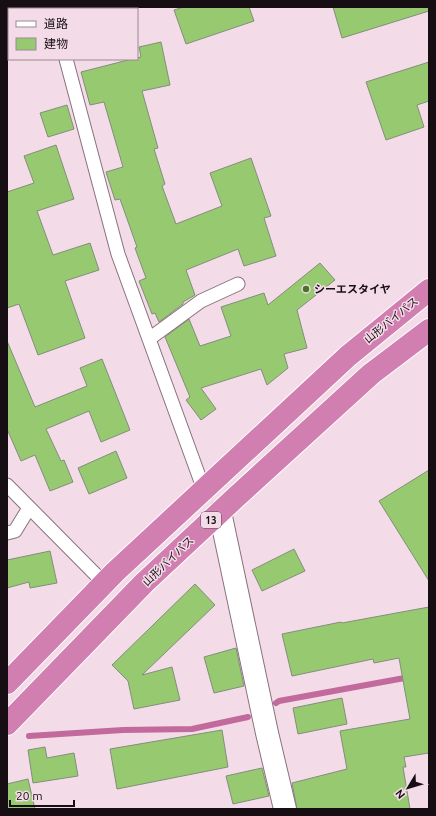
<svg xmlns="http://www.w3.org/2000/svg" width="436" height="816" font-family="Ubuntu,'Noto Sans JP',sans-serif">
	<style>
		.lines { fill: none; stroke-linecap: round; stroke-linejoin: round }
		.stream { stroke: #c36a9d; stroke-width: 6 }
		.building { fill: #97c971; stroke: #828e7a }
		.service-casing { stroke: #88727d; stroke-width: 15 }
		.minor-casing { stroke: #88727d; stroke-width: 24 }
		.trunk-casing { stroke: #fff; stroke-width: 24 }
		.service { stroke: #fff; stroke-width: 13 }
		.minor { stroke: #fff; stroke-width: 22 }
		.trunk { stroke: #d07fb0; stroke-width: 22 }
		.poi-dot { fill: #4c712b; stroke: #f4dbe8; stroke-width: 1.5 }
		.labels { text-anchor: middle; stroke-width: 3; stroke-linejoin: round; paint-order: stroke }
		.shield { fill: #f4dbe8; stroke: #594c52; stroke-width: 1 }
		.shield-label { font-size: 10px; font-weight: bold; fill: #160e12 }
		.poi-label { font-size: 11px; font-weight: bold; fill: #160e12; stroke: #f4dbe8; text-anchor: start }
		.street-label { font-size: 11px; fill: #160e12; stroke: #f4dbe8 }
	</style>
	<rect width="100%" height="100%" fill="#f4dbe8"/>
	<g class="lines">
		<!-- stream -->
		<path class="stream" d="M 276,703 L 279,701 L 410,677
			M 29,736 L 123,730 L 192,729 L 248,717"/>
	</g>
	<!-- building -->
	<path class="building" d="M 184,7 L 249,7 L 254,21 L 186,44 L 174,10 Z
		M 333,7 L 429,7 L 429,11 L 342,38 Z
		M 161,42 L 170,85 L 142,91 L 158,148 L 154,149 L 165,184 L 162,186 L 176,224 L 222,206 L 210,173 L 251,158 L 271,216 L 264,218 L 276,256 L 244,266 L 238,249 L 186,270 L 195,295 L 183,302 L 183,304 L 159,322 L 155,313 L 152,314 L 139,281 L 146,278 L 135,248 L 137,247 L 120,199 L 115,200 L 106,172 L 123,167 L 104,102 L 90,105 L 81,72 L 132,59 L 137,59 L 137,58 L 141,57 L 139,47 Z
		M 429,62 L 429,101 L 417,105 L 424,127 L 386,140 L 366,82 Z
		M 67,105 L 74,129 L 48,137 L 40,113 Z
		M 56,145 L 74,199 L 37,211 L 53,255 L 90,243 L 99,270 L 65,281 L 85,338 L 38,355 L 19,304 L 7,308 L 7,192 L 34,183 L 24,156 Z
		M 320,263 L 335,280 L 297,310 L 307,348 L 284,354 L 288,368 L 267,385 L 261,369 L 201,388 L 216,409 L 201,420 L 186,400 L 190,397 L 165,337 L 189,319 L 200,346 L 231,336 L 221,307 L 264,293 L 268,305 Z
		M 7,341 L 35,407 L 87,386 L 80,368 L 102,359 L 130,430 L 101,442 L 89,411 L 46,429 L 61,461 L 64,460 L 73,482 L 50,491 L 35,455 L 21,461 L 7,429 Z
		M 116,451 L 127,478 L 89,494 L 78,468 Z
		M 429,470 L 429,581 L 379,501 Z
		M 294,549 L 305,571 L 262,591 L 252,570 Z
		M 50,551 L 57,583 L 30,588 L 29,582 L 7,588 L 7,560 Z
		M 195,584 L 215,605 L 142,675 L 172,667 L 180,700 L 134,709 L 128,681 L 112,665 Z
		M 429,607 L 429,753 L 404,757 L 406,767 L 403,767 L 410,809 L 297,809 L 292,783 L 347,769 L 340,731 L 410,719 L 399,658 L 374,663 L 373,659 L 292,676 L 282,634 L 341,622 L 342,623 Z
		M 236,648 L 244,686 L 214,693 L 204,657 Z
		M 342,698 L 347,724 L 298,734 L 293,708 Z
		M 222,730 L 228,767 L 117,789 L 110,749 Z
		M 45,747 L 47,758 L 74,753 L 78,776 L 33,783 L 28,750 Z
		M 262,768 L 269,796 L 233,804 L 226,776 Z
		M 28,779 L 35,809 L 7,809 L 7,784 Z"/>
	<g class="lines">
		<!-- service casing -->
		<g class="service-casing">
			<path id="service" d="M 53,7 L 53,9
				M 66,59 L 118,254 L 204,490
				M 149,339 L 201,301 L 238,284
				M 7,485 L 104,583
				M 7,533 L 15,531 L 29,508"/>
		</g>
		<!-- minor casing -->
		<g class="minor-casing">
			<path id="minor" d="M 220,512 L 267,733 L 285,809"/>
		</g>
		<!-- trunk casing -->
		<g class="trunk-casing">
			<path id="trunk" d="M 7,683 L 115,572 L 348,356 L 429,290
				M 7,724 L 144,583 L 235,498 L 371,374 L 429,330"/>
		</g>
		<!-- service -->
		<use href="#service" class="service"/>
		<!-- minor -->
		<use href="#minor" class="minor"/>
		<!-- trunk -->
		<use href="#trunk" class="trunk"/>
	</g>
	<!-- markers -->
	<circle class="poi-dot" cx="306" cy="289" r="4"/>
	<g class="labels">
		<!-- shield labels -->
		<rect class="shield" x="201" y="512" width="20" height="16" rx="3"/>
		<g class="shield-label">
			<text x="211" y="524">13</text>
		</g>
		<!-- poi labels -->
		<g class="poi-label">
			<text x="314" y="293">シーエスタイヤ</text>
		</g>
		<!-- street labels -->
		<g class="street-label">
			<text transform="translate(391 320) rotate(-39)" y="4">山形バイパス</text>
			<text transform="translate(168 561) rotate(-44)" y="4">山形バイパス</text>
		</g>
	</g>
	<!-- border -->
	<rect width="436" height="816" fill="none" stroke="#160e12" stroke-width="16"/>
	<!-- legend -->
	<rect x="8" y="8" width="130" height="52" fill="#f4dbe8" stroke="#9b8992"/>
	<rect x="16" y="21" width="20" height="6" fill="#ffffff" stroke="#9b8992"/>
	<text x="44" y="28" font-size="12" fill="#160e12">道路</text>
	<rect x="16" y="38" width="20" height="12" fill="#97c971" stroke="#9b8992"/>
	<text x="44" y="48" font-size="12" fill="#160e12">建物</text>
	<!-- north arrow -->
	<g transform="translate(408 788) rotate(232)" stroke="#f4dbe8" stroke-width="3" paint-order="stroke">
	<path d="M0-3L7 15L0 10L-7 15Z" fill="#160e12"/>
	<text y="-6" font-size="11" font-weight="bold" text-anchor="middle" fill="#160e12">N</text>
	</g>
	<!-- scale -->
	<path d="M10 800v6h64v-6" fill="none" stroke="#160e12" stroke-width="2"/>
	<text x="16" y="800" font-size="12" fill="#160e12" stroke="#f4dbe8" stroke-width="3" paint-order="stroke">20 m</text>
</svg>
